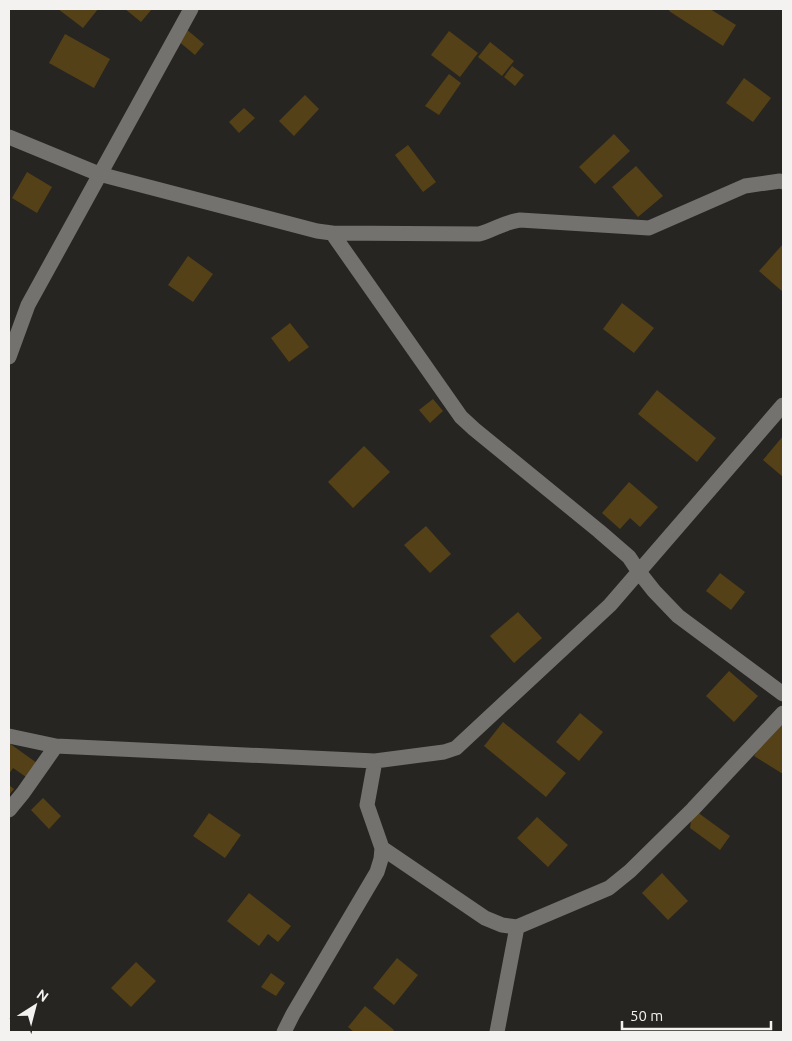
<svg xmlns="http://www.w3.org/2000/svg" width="792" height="1041" font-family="Ubuntu,sans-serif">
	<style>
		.building { fill: #544117 }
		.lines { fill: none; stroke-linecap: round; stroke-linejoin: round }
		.street { stroke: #74726e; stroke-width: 15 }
	</style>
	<rect width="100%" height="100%" fill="#272521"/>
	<!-- building -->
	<path class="building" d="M 58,9 L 98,9 L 83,28 Z
		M 125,9 L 152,9 L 141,22 Z
		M 670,9 L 710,9 L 736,25 L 723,46 L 669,11 Z
		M 186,29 L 204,44 L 195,55 L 177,40 Z
		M 449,31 L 478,53 L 460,77 L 431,55 Z
		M 65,34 L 110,59 L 94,88 L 49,63 Z
		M 490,42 L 514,61 L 502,76 L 478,57 Z
		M 512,66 L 524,75 L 515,86 L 504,77 Z
		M 449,74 L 461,83 L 439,115 L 425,106 Z
		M 744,78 L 771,98 L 753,122 L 726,103 Z
		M 305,95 L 319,109 L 294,136 L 279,121 Z
		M 244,108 L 255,118 L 239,133 L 229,122 Z
		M 614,134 L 630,151 L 595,184 L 579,167 Z
		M 408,145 L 436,182 L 423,192 L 395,155 Z
		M 636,166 L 663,196 L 638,217 L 612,187 Z
		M 27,172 L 52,187 L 37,213 L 12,198 Z
		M 783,244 L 783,292 L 759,271 Z
		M 188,256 L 213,274 L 193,302 L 168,285 Z
		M 622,303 L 654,328 L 634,353 L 603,329 Z
		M 290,323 L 309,347 L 289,362 L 271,338 Z
		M 657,390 L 716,438 L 697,462 L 638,414 Z
		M 433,399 L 443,411 L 430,423 L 419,410 Z
		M 783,436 L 783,477 L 763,460 Z
		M 364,446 L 390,472 L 353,508 L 328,482 Z
		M 629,482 L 658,507 L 640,527 L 630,518 L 620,529 L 602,513 Z
		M 426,526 L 451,554 L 430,573 L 404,545 Z
		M 720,573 L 745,592 L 731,610 L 706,591 Z
		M 518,612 L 542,638 L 514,663 L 490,636 Z
		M 729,671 L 758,696 L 734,722 L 706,696 Z
		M 580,713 L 603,732 L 579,761 L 556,742 Z
		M 776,721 L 783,725 L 783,774 L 754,756 Z
		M 503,722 L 566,773 L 546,797 L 484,746 Z
		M 9,743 L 37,763 L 26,777 L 13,768 L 9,774 Z
		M 9,785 L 14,789 L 9,795 Z
		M 43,798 L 61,816 L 49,829 L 31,810 Z
		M 693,809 L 730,836 L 720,850 L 690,828 Z
		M 209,813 L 241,835 L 225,858 L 193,836 Z
		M 537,817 L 568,845 L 548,867 L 517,838 Z
		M 662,873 L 688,901 L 668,920 L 642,893 Z
		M 249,893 L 291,926 L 278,942 L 268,934 L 259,946 L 227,921 Z
		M 397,958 L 418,975 L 394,1005 L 373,988 Z
		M 136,962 L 156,981 L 131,1007 L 111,988 Z
		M 271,973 L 285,983 L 276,996 L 261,987 Z
		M 365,1006 L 394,1030 L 392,1032 L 354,1032 L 348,1027 Z"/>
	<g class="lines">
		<!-- street -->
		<path class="street" d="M 9,137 L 99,174 L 317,231 L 332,233 L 479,234 C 494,230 504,222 520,220 L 649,228 L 745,186 L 780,181 L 783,182
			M 332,233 L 461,417 L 474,429 L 599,531 L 629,557 L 639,572 L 654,591 L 678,616 L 783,694
			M 9,357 L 28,305 L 191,9
			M 9,736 L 56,746 L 375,761 L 444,752 L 456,748 L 610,605 L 783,405
			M 9,810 L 23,793 L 56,746
			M 382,848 L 485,918 L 502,925 L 517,927 L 609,888 L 630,871 L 693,809 L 783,713
			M 284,1032 L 293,1014 L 377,872 L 381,859 L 382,848 L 367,805 L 375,761
			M 497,1032 L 517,927"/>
	</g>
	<!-- border -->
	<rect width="792" height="1041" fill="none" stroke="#f3f2f0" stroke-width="20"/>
	<!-- north arrow -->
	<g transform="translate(35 1006) rotate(36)" stroke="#272521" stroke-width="4" paint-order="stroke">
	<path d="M0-4L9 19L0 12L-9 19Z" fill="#f3f2f0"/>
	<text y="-8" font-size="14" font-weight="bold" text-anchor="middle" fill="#f3f2f0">N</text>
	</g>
	<!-- scale -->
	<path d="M622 1021v8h149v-8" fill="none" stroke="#f3f2f0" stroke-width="2.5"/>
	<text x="630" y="1021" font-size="15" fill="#f3f2f0" stroke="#272521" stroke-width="4" paint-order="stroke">50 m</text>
</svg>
